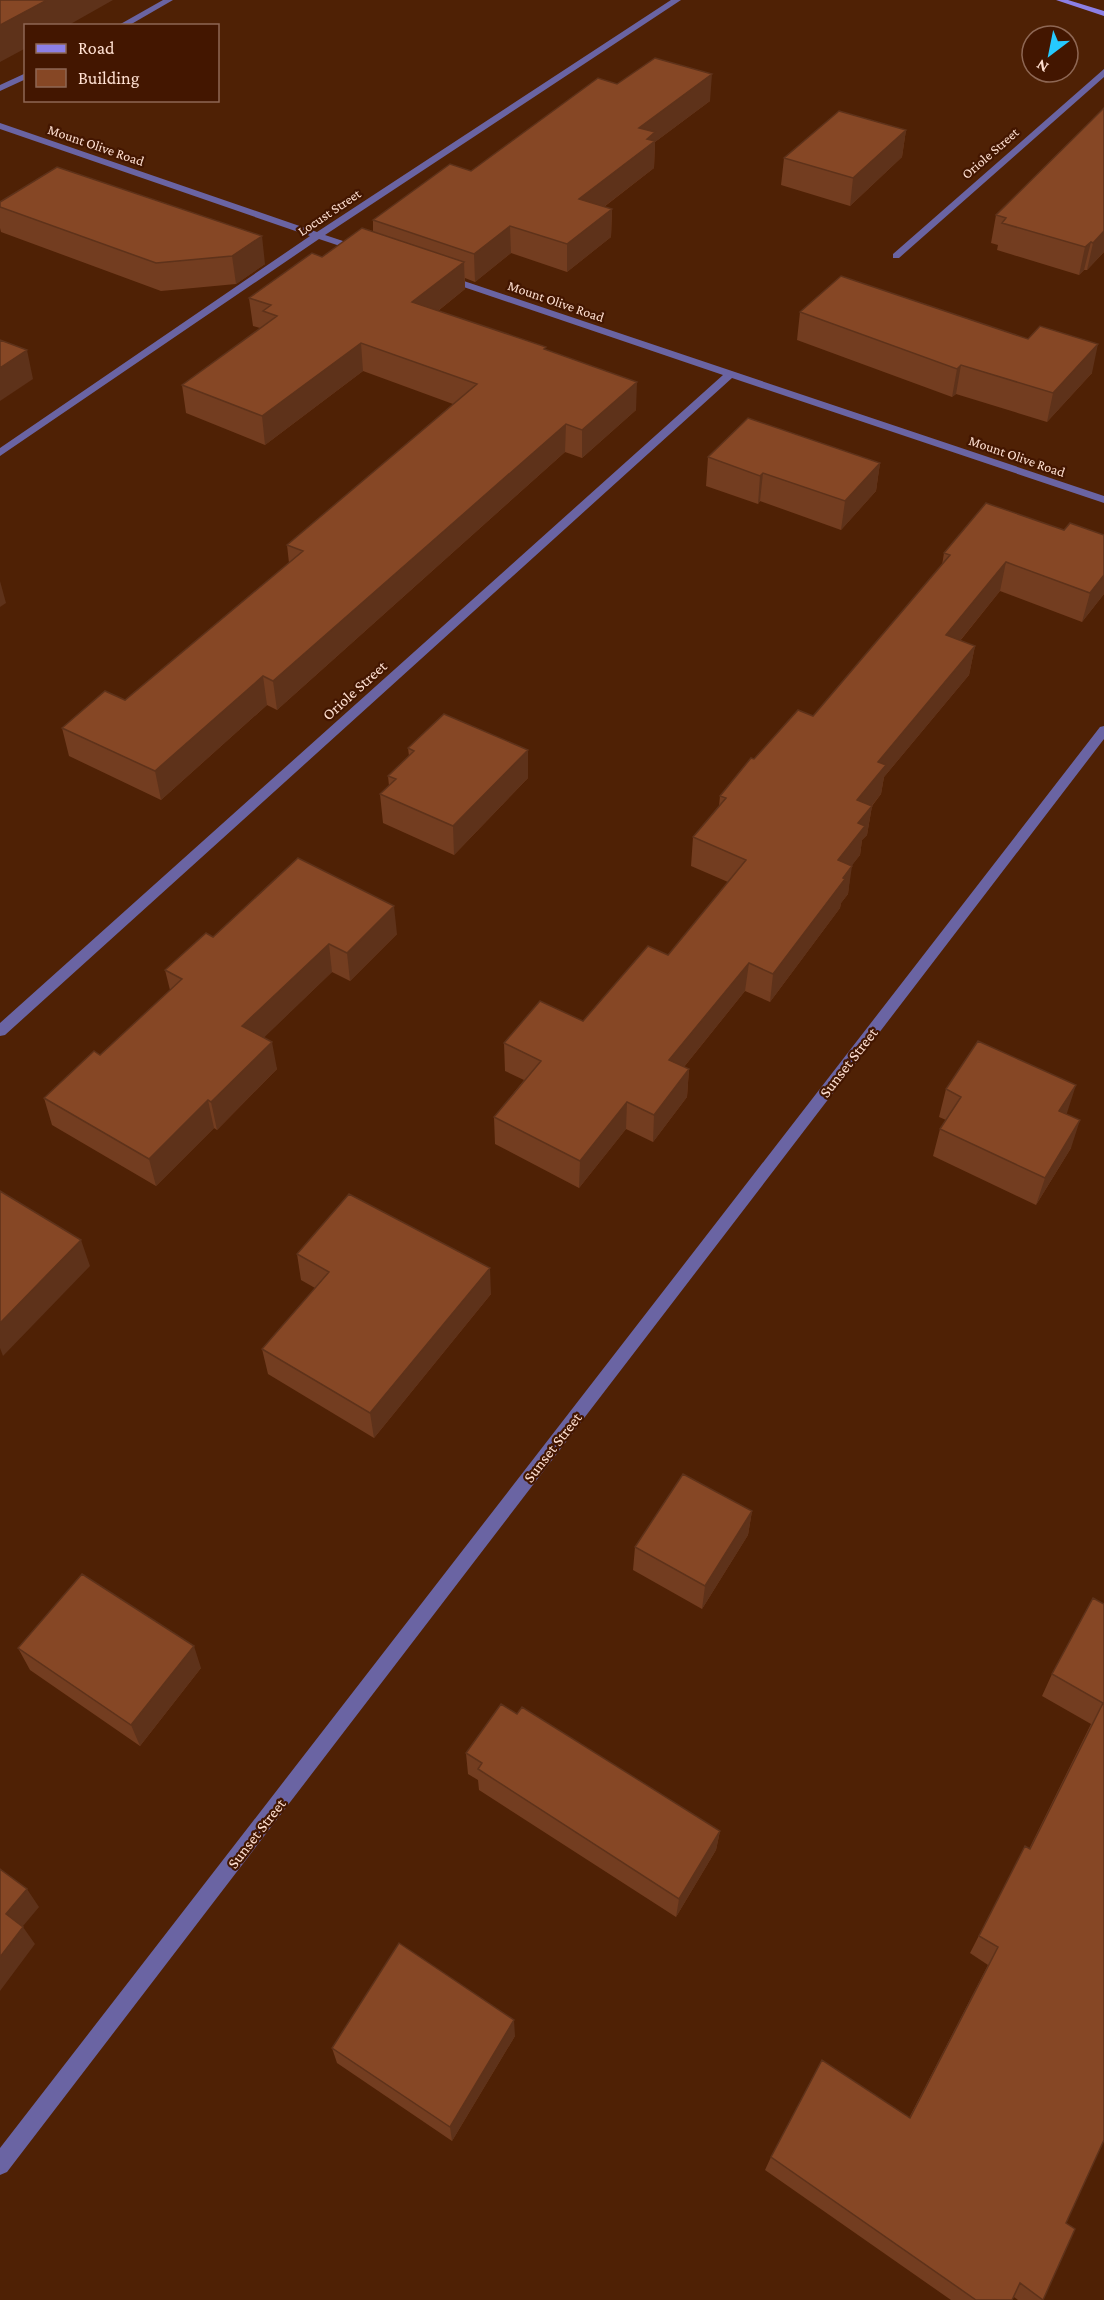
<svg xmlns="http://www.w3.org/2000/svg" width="1104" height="2300" font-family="'Crimson Pro',serif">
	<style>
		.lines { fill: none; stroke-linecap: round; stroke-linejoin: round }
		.minor { fill: #6a64a3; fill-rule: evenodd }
		.secondary { fill: #8c7fe5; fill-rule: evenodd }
		.wall { fill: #733d20 }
		.shaded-wall { fill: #5e321a }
		.building { fill: #864725; stroke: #5e321a; stroke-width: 1.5 }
		.labels { text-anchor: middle; stroke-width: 4.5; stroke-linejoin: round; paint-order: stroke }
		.far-street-label { font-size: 14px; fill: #ffe0d1; stroke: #431600 }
		.street-label { font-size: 16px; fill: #ffe0d1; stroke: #431600 }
	</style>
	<rect width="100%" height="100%" fill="#4f2105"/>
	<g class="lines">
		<!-- minor -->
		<path class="minor" d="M 163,0 L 173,0 L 128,26 L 117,26 Z
			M 671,0 L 681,0 L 325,235 L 364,248 L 364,252 L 358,252 L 319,239 L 0,456 L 0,448 L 310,236 L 0,129 L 0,123 L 317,232 Z
			M 1104,69 L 1104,77 L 899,258 L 893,258 L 893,254 Z
			M 26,73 L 26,79 L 0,91 L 0,85 Z
			M 443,276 L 449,276 L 1104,496 L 1104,503 L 732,378 L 5,1035 L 0,1036 L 0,1023 L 723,375 L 443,280 Z
			M 1104,726 L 1104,739 L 7,2172 L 0,2175 L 0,2148 L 1100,727 Z"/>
		<!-- secondary -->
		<path class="secondary" d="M 1056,0 L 1068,0 L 1104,11 L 1104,16 Z"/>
	</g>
	<!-- wall -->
	<path class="wall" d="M 617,84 L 710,101 L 655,142 L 654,168 L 604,207 L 612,209 L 611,237 L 567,272 L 511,253 L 475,282 L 465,278 L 465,289 L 438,311 L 546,350 L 636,410 L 582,458 L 565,452 L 277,710 L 267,705 L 161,800 L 69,756 L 62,728 L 125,700 L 289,563 L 287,545 L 453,404 L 363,371 L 265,445 L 186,413 L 182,385 L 260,328 L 253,326 L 249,298 L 322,257 L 373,231 L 373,220 L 471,171 Z
		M 1104,108 L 1104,252 L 1087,270 L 1084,270 L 1079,275 L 997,250 L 998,245 L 991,243 L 996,215 Z
		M 906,130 L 902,157 L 850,206 L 781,185 L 784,158 Z
		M 0,202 L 265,264 L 236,284 L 161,291 L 1,232 L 0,228 Z
		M 800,312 L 1092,373 L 1047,422 L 956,394 L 952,397 L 797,340 Z
		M 708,457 L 880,463 L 876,491 L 841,530 L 760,501 L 758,504 L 706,486 Z
		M 1064,530 L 1104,535 L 1104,594 L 1082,622 L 1000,591 L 960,641 L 975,646 L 969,675 L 884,777 L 881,794 L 872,806 L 867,835 L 862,840 L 860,855 L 851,866 L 848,894 L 841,903 L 840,908 L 770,1002 L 745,991 L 684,1067 L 689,1069 L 687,1097 L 653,1142 L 626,1129 L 579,1188 L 495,1144 L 494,1117 L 524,1080 L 505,1071 L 504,1043 L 583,1021 L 668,955 L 728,882 L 691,866 L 693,837 L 719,806 L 720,796 L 754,759 L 813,716 L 942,565 L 944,553 Z
		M 408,748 L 528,778 L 454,855 L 383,823 L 380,794 L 389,786 L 388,776 L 409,756 Z
		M 397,934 L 350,981 L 332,972 L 264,1037 L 277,1069 L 217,1130 L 214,1128 L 156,1186 L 52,1125 L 44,1098 L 100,1055 L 170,990 L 165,970 L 213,937 Z
		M 946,1089 L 1067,1113 L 1066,1114 L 1071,1148 L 1036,1205 L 933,1156 L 940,1129 L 946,1120 L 939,1117 Z
		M 297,1254 L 491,1294 L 374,1438 L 268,1374 L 262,1349 L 315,1288 L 301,1280 Z
		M 752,1511 L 748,1535 L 702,1609 L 633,1570 L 635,1547 Z
		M 1104,1604 L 1104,2140 L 1066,2223 L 1043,2300 L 1018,2300 L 1014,2297 L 1012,2300 L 951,2300 L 765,2170 L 771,2157 L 909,2118 L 988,1965 L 970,1953 L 1025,1846 L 1029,1849 L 1091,1724 L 1042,1696 L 1052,1674 Z
		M 18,1648 L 201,1668 L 140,1746 L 30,1670 Z
		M 466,1753 L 720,1831 L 716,1850 L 676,1917 L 479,1790 L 478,1780 L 468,1774 Z
		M 515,2036 L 452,2141 L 337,2063 L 332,2048 Z"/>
	<!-- shaded-wall -->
	<path class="shaded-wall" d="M 47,0 L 113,0 L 67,26 L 26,26 L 26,48 L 0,62 L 0,25 Z
		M 712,74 L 710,101 L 655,142 L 654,168 L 579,226 L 579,199 L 639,128 Z
		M 906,130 L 902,157 L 850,206 L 853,178 Z
		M 612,209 L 611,237 L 567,272 L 567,244 Z
		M 510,226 L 511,253 L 475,282 L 474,254 Z
		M 1104,231 L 1104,252 L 1087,270 L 1093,243 Z
		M 262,236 L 265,264 L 236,284 L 232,256 Z
		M 1091,242 L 1084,270 L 1079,275 L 1085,247 Z
		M 464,262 L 465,289 L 414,330 L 412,302 Z
		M 361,343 L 363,371 L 265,445 L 262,416 Z
		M 1098,344 L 1092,373 L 1047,422 L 1053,393 Z
		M 27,350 L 33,379 L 0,401 L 0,368 Z
		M 961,365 L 956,394 L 952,397 L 957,369 Z
		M 637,382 L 636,410 L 582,458 L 582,430 Z
		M 566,424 L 565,452 L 277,710 L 273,681 Z
		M 880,463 L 876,491 L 841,530 L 845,501 Z
		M 763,473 L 760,501 L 758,504 L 760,476 Z
		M 1006,562 L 1000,591 L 941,664 L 946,635 Z
		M 1104,575 L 1104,594 L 1082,622 L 1090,593 Z
		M 0,581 L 6,603 L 0,607 Z
		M 975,646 L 969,675 L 884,777 L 881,794 L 853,829 L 857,800 L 878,762 Z
		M 263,676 L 267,705 L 161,800 L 155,771 Z
		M 528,750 L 528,778 L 454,855 L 453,826 Z
		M 872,806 L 867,835 L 862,840 L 860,855 L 834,889 L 838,860 L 858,823 Z
		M 852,866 L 848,894 L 841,903 L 840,908 L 770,1002 L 773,974 Z
		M 394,906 L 397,934 L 350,981 L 347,953 Z
		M 329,944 L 332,972 L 247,1054 L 242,1026 Z
		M 749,963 L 745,991 L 667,1088 L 669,1060 Z
		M 272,1042 L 277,1069 L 217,1130 L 211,1102 Z
		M 689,1069 L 687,1097 L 653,1142 L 654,1115 Z
		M 1076,1085 L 1067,1113 L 1051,1139 L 1059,1111 Z
		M 208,1100 L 214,1128 L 156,1186 L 149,1159 Z
		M 627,1102 L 626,1129 L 579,1188 L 580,1161 Z
		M 1080,1120 L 1071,1148 L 1036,1205 L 1045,1178 Z
		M 81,1240 L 90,1266 L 3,1356 L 0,1348 L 0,1323 Z
		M 490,1268 L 491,1294 L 374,1438 L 370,1413 Z
		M 752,1511 L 748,1535 L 702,1609 L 705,1586 Z
		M 194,1646 L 201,1668 L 140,1746 L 131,1725 Z
		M 720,1831 L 716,1850 L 676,1917 L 679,1899 Z
		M 27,1889 L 39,1907 L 18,1932 L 6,1914 Z
		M 23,1927 L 35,1944 L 0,1991 L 0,1957 Z
		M 514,2020 L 515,2036 L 452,2141 L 450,2127 Z"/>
	<!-- building -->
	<path class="building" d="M 0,0 L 47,0 L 0,25 Z
		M 655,58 L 712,74 L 639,128 L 655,132 L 647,139 L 655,141 L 579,199 L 612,209 L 567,244 L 510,226 L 474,254 L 373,220 L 450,164 L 471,171 L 598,78 L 617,84 Z
		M 1104,108 L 1104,231 L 1093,243 L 1091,242 L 1085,247 L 1002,223 L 1006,218 L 996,215 Z
		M 839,111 L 906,130 L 853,178 L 784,158 Z
		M 57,167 L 262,236 L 232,256 L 156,263 L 0,207 L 0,202 Z
		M 362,228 L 464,262 L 412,302 L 546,347 L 544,349 L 637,382 L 582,430 L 566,424 L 273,681 L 263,676 L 155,771 L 62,728 L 105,691 L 125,700 L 303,551 L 287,545 L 477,384 L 361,343 L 262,416 L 182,385 L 277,316 L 263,311 L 271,305 L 249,298 L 312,253 L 322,257 Z
		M 841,276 L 1028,339 L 1040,326 L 1098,344 L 1053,393 L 961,365 L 957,369 L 800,312 Z
		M 0,340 L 27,350 L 0,368 Z
		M 748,418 L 880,463 L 845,501 L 763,473 L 760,476 L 708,457 Z
		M 986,503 L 1064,530 L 1070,523 L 1104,535 L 1104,575 L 1090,593 L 1006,562 L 946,635 L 975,646 L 878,762 L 886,765 L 857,800 L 872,806 L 858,823 L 865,826 L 838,860 L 852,866 L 843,878 L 845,879 L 773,974 L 749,963 L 669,1060 L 689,1069 L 654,1115 L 627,1102 L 580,1161 L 494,1117 L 541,1061 L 504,1043 L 540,1001 L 583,1021 L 648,946 L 668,955 L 746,860 L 693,837 L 726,798 L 720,796 L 751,758 L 754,759 L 798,710 L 813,716 L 950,555 L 944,553 Z
		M 444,714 L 528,750 L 453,826 L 380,794 L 396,779 L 388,776 L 414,751 L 408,748 Z
		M 298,858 L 394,906 L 347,953 L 329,944 L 242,1026 L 272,1042 L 211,1102 L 208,1100 L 149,1159 L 44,1098 L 94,1051 L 100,1055 L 182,979 L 165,970 L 206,933 L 213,937 Z
		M 978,1041 L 1076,1085 L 1059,1111 L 1080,1120 L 1045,1178 L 940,1129 L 961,1097 L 946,1089 Z
		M 0,1191 L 81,1240 L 0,1323 Z
		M 349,1194 L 490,1268 L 370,1413 L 262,1349 L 329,1272 L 297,1254 Z
		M 683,1474 L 752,1511 L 705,1586 L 635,1547 Z
		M 82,1574 L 194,1646 L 131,1725 L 18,1648 Z
		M 1093,1598 L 1104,1604 L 1104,2140 L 1066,2223 L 1075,2229 L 1043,2300 L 1020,2283 L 1012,2300 L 976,2300 L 771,2157 L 822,2060 L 910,2118 L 998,1947 L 979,1936 L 1025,1846 L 1030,1849 L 1103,1703 L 1052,1674 Z
		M 501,1704 L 517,1714 L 522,1707 L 720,1831 L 679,1899 L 478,1769 L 482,1763 L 466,1753 Z
		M 0,1869 L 27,1889 L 6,1914 L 23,1927 L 0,1957 Z
		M 399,1943 L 514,2020 L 450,2127 L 332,2048 Z"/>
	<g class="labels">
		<!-- far-street labels -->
		<g class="far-street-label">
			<text transform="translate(96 145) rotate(19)" y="5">Mount Olive Road</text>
			<text transform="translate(990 153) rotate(-41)" y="5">Oriole Street</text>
			<text transform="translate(329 212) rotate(-34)" y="5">Locust Street</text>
			<text transform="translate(556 301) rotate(19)" y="5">Mount Olive Road</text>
			<text transform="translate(1017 456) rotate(19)" y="5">Mount Olive Road</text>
		</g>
		<!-- street labels -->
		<g class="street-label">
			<text transform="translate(354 690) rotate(-42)" y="6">Oriole Street</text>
			<text transform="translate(848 1062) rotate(-52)" y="6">Sunset Street</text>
			<text transform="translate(552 1447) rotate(-52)" y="6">Sunset Street</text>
			<text transform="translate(256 1833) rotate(-52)" y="6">Sunset Street</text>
		</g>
	</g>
	<!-- legend -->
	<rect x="24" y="24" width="195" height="78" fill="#431600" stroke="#8e6754" stroke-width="1.5"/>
	<rect x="36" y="44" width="30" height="9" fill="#8c7fe5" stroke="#8e6754" stroke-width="1.5"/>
	<text x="78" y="54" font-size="18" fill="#ffe0d1">Road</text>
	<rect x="36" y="69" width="30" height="18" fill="#864725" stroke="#8e6754" stroke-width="1.5"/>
	<text x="78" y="84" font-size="18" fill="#ffe0d1">Building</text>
	<!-- north arrow -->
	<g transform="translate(1050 54) rotate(212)"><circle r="28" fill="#431600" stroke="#8e6754" stroke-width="1.5"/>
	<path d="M0-4.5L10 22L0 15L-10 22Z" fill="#26c9fe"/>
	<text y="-9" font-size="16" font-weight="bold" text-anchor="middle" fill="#ffe0d1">N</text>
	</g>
</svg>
